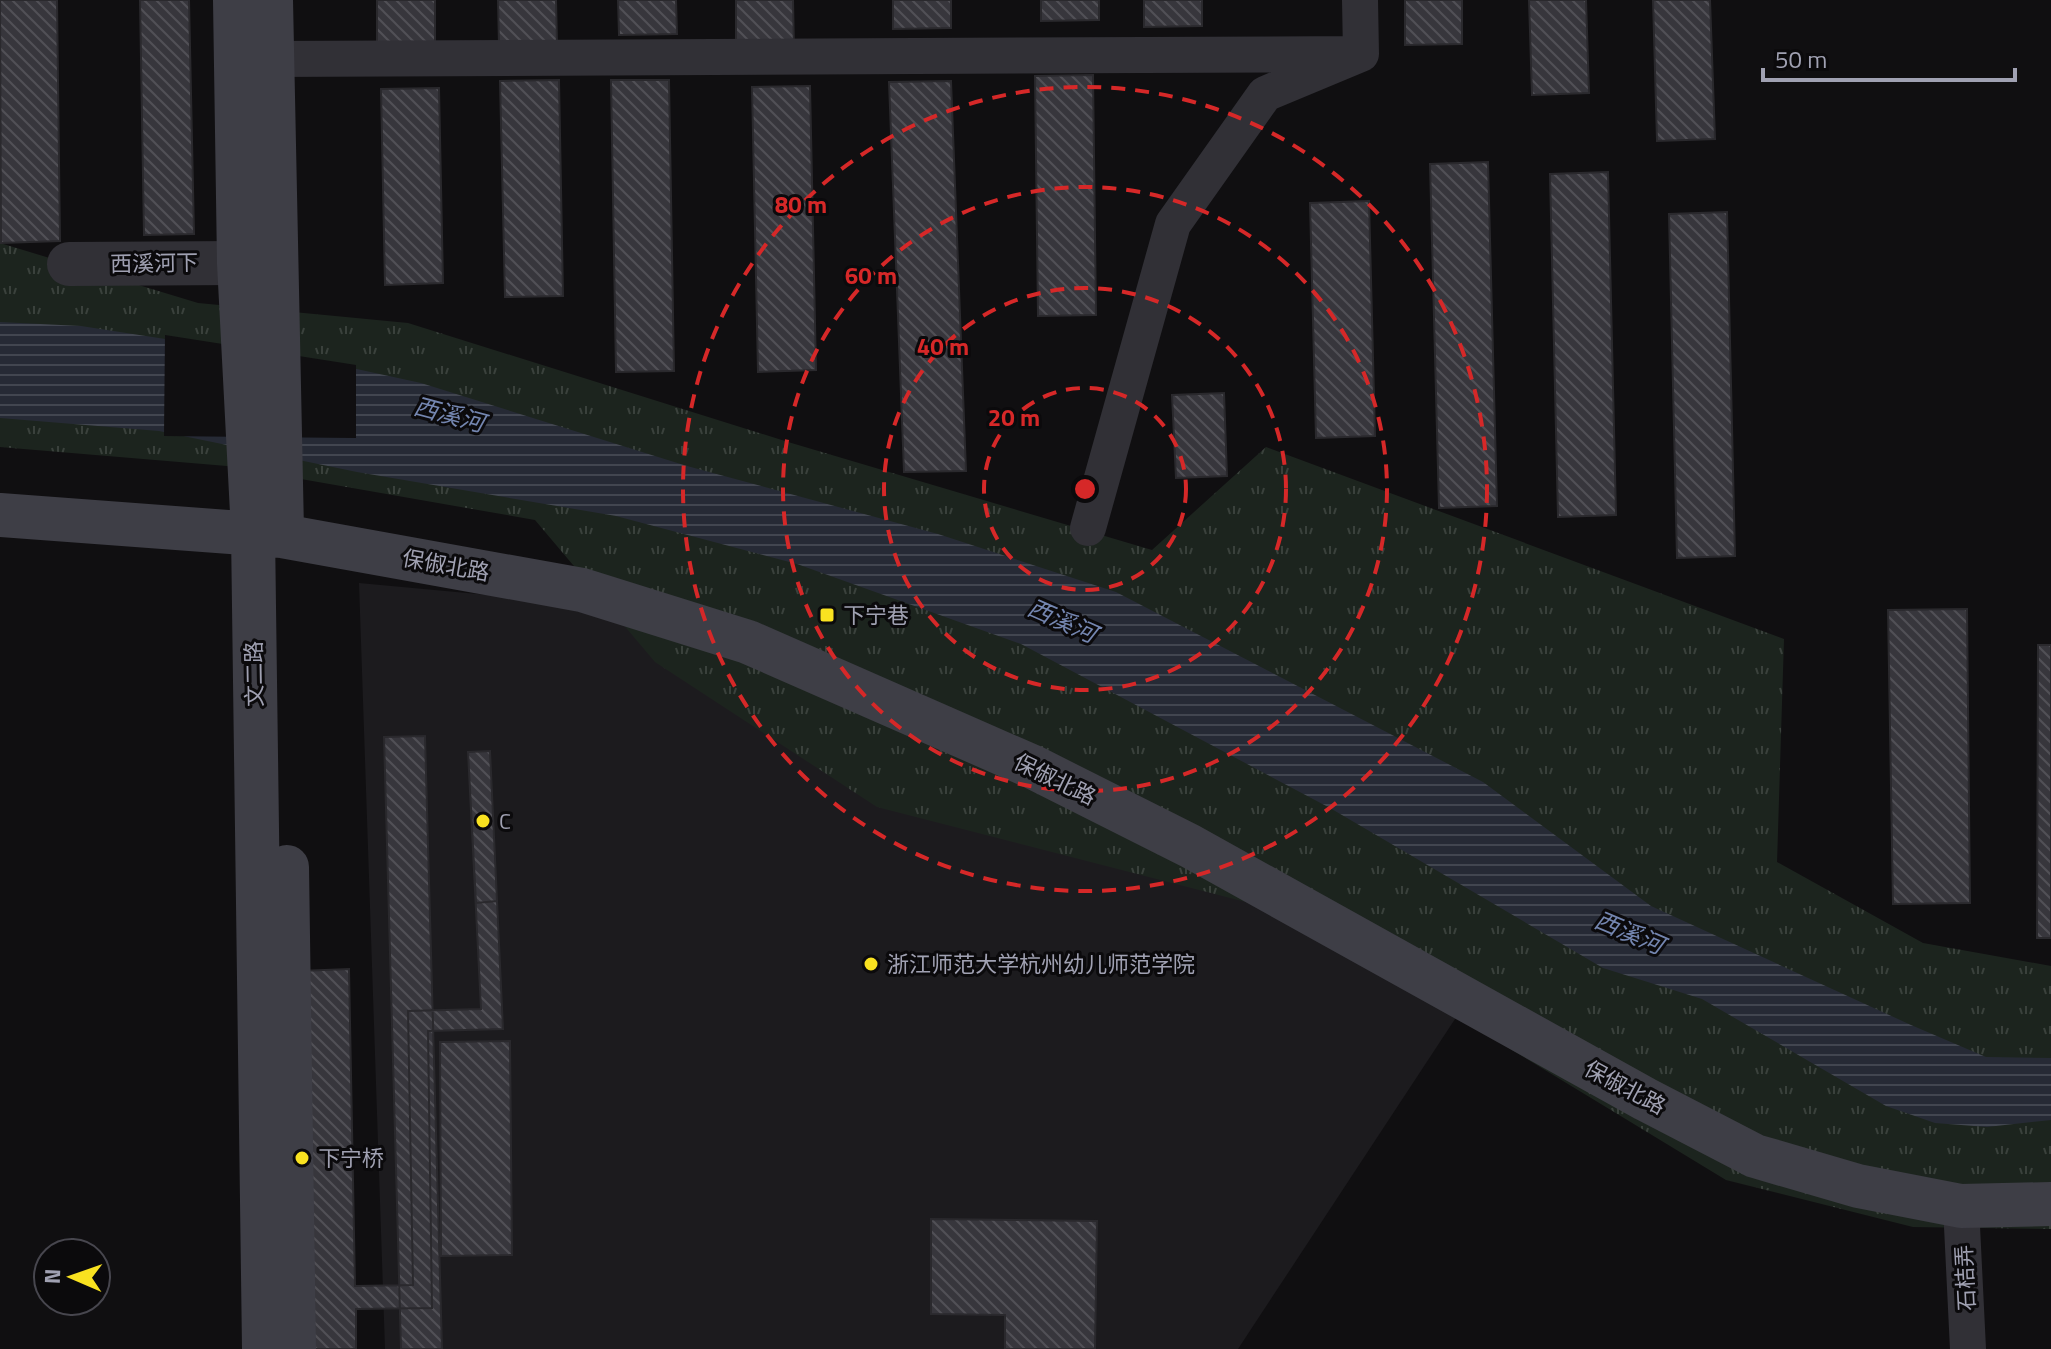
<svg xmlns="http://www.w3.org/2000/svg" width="2051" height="1349" font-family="'Titillium Web','Noto Sans SC',sans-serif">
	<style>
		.built { fill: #1c1b1e }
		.grass { fill: url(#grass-tufts) }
		.water { fill: url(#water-rules) }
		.pier { fill: #100f11 }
		.building { fill: url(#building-back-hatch); stroke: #2a292d; stroke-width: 2 }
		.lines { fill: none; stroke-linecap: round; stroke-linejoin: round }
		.minor { stroke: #313036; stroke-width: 36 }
		.tertiary { stroke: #313036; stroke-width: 44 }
		.secondary { stroke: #3e3e46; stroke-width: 44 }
		.ring { fill: none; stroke: #d62828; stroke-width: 4; stroke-dasharray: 14 10 }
		.poi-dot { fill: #f9e220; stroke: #0b0a0c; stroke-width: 3 }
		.labels { text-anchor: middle; stroke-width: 6; stroke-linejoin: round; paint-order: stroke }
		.street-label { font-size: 22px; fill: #a0a1b2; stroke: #0b0a0c }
		.poi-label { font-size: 22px; fill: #a0a1b2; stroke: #0b0a0c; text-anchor: start }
		.water-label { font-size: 24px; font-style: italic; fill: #7486b0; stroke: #0b0a0c }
		.centre { fill: #d62828; stroke: #0b0a0c; stroke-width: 4 }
		.ring-label { font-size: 24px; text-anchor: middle; font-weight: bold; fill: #d62828; stroke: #0b0a0c; stroke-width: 6; stroke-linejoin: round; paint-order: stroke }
	</style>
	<defs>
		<pattern id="grass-tufts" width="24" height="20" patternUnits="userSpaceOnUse" patternTransform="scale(2)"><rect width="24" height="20" fill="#1c241e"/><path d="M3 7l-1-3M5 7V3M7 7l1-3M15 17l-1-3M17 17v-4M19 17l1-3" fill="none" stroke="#3a413c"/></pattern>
		<pattern id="water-rules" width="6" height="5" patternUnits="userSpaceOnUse" patternTransform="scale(2)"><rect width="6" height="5" fill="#262a35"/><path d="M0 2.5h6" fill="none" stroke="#424650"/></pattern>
		<pattern id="building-back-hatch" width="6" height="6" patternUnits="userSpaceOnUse" patternTransform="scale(2)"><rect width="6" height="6" fill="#37363c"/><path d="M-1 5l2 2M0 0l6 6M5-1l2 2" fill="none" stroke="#515056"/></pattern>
	</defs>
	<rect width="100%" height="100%" fill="#100f11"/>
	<!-- built -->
	<path class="built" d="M 359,583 L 608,606 L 1285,912 L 1457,1016 L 1238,1349 L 385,1349 Z"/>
	<!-- grass -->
	<path class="grass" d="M 0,243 L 198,303 L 408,323 L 788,442 L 1152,550 L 1266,447 L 1784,639 L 1777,862 L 1923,943 L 2051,966 L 2051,1229 L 1913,1227 L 1726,1180 L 1285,912 L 877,807 L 655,662 L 535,520 L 227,466 L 0,447 Z"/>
	<!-- water -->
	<path class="water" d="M 0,322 L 81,326 L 352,368 L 421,383 L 687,466 L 938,534 L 1116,592 L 1483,782 L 1651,906 L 1911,1025 L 1986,1057 L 2051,1058 L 2051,1120 L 1987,1127 L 1935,1123 L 1886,1106 L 1702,999 L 1603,968 L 1330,808 L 1021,644 L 797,564 L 616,516 L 357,472 L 159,431 L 0,418 Z"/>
	<!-- pier -->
	<path class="pier" d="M 165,335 L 356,365 L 356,438 L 164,436 Z"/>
	<!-- building -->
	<path class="building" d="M 0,0 L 57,0 L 60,241 L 1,243 Z
		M 140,0 L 189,0 L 194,234 L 144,235 Z
		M 377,0 L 435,0 L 435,48 L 377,48 Z
		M 498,0 L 556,0 L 557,44 L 499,45 Z
		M 618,0 L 676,0 L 677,34 L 619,35 Z
		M 736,0 L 793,0 L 794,50 L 736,51 Z
		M 893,0 L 951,0 L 951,28 L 893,29 Z
		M 1041,0 L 1099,0 L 1099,20 L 1041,21 Z
		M 1144,0 L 1202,0 L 1202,26 L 1144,27 Z
		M 1405,0 L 1462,0 L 1462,44 L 1405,45 Z
		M 1529,0 L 1586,0 L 1589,93 L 1532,95 Z
		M 1653,0 L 1710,0 L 1715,139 L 1657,141 Z
		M 1093,75 L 1096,315 L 1038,316 L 1035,76 Z
		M 559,80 L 563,296 L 505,297 L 500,81 Z
		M 611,80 L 669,80 L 674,371 L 616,372 Z
		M 951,81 L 966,471 L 904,472 L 889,82 Z
		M 810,86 L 816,370 L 758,372 L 752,87 Z
		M 439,88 L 443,283 L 385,285 L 381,89 Z
		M 1488,162 L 1497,506 L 1439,508 L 1430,164 Z
		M 1608,172 L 1616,515 L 1558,517 L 1550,174 Z
		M 1369,201 L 1375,436 L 1316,438 L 1310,203 Z
		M 1727,212 L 1735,556 L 1677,558 L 1669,214 Z
		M 1224,393 L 1227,476 L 1176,478 L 1172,395 Z
		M 1967,609 L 1970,903 L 1893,904 L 1888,610 Z
		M 2038,645 L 2051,645 L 2051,938 L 2037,938 Z
		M 425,736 L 442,1349 L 401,1349 L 384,737 Z
		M 490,751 L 503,1029 L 428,1031 L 432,1308 L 356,1309 L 356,1349 L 255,1349 L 247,973 L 349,969 L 355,1286 L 413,1285 L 408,1011 L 481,1009 L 468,752 Z
		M 490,751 L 497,901 L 476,903 L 468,752 Z
		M 510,1041 L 512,1255 L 441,1256 L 440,1042 Z
		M 931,1219 L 1097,1221 L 1095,1349 L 1005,1349 L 1005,1315 L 931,1314 Z"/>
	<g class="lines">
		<!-- minor -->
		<path class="minor" d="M 271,59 L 1361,54
			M 1088,528 L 1173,224 L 1265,94 L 1361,54 L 1360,0
			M 1961,1206 L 1968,1349"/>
		<!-- tertiary -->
		<path class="tertiary" d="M 69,264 L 239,263"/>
		<!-- secondary -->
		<path class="secondary" d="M 235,0 L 239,263 L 253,532 L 264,1349
			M 271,0 L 282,531
			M 0,515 L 282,536 L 582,590 L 748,642 L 1033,767 L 1190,846 L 1645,1099 L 1755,1156 L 1858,1186 L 1961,1206 L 2051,1204
			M 287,867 L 294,1349"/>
	</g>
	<!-- distance rings -->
	<g class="ring">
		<circle cx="1085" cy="489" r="101"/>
		<circle cx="1085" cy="489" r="201"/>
		<circle cx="1085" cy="489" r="302"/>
		<circle cx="1085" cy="489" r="402"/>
	</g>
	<!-- markers -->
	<g class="poi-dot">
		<rect x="819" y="607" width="16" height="16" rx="4"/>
		<circle cx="483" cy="821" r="8"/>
		<circle cx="871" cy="964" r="8"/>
		<circle cx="302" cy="1158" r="8"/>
	</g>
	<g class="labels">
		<!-- street labels -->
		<g class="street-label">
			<text transform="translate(154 263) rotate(-1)" y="8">西溪河下</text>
			<text transform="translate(446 565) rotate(10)" y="8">保俶北路</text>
			<text transform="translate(254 674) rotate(-91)" y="8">文二路</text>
			<text transform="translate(1055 779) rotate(26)" y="8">保俶北路</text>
			<text transform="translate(1625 1087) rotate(28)" y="8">保俶北路</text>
			<text transform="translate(1965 1278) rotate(-93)" y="8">石桔弄</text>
		</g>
		<!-- poi labels -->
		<g class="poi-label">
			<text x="843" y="623">下宁巷</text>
			<text x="499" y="829">C</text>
			<text x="887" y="972">浙江师范大学杭州幼儿师范学院</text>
			<text x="318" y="1166">下宁桥</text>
		</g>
		<!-- water labels -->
		<g class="water-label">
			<text transform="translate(449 415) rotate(15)" y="8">西溪河</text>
			<text transform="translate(1062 621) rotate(24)" y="8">西溪河</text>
			<text transform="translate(1629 933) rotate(23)" y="8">西溪河</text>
		</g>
	</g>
	<circle cx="1085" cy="489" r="12" class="centre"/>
	<g class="ring-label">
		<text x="801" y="213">80 m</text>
		<text x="871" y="284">60 m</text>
		<text x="943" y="355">40 m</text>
		<text x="1014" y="426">20 m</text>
	</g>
	<!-- north arrow -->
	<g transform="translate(72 1277) rotate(272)"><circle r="38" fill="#0b0a0c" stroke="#47464e" stroke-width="2"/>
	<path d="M0-6L14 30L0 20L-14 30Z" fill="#f9e220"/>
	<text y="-12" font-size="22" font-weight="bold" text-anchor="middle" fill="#a0a1b2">N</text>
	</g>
	<!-- scale -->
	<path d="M1763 68v12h252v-12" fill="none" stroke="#a0a1b2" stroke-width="4"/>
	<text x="1775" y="68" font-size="24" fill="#a0a1b2" stroke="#0b0a0c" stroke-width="6" paint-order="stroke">50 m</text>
</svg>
